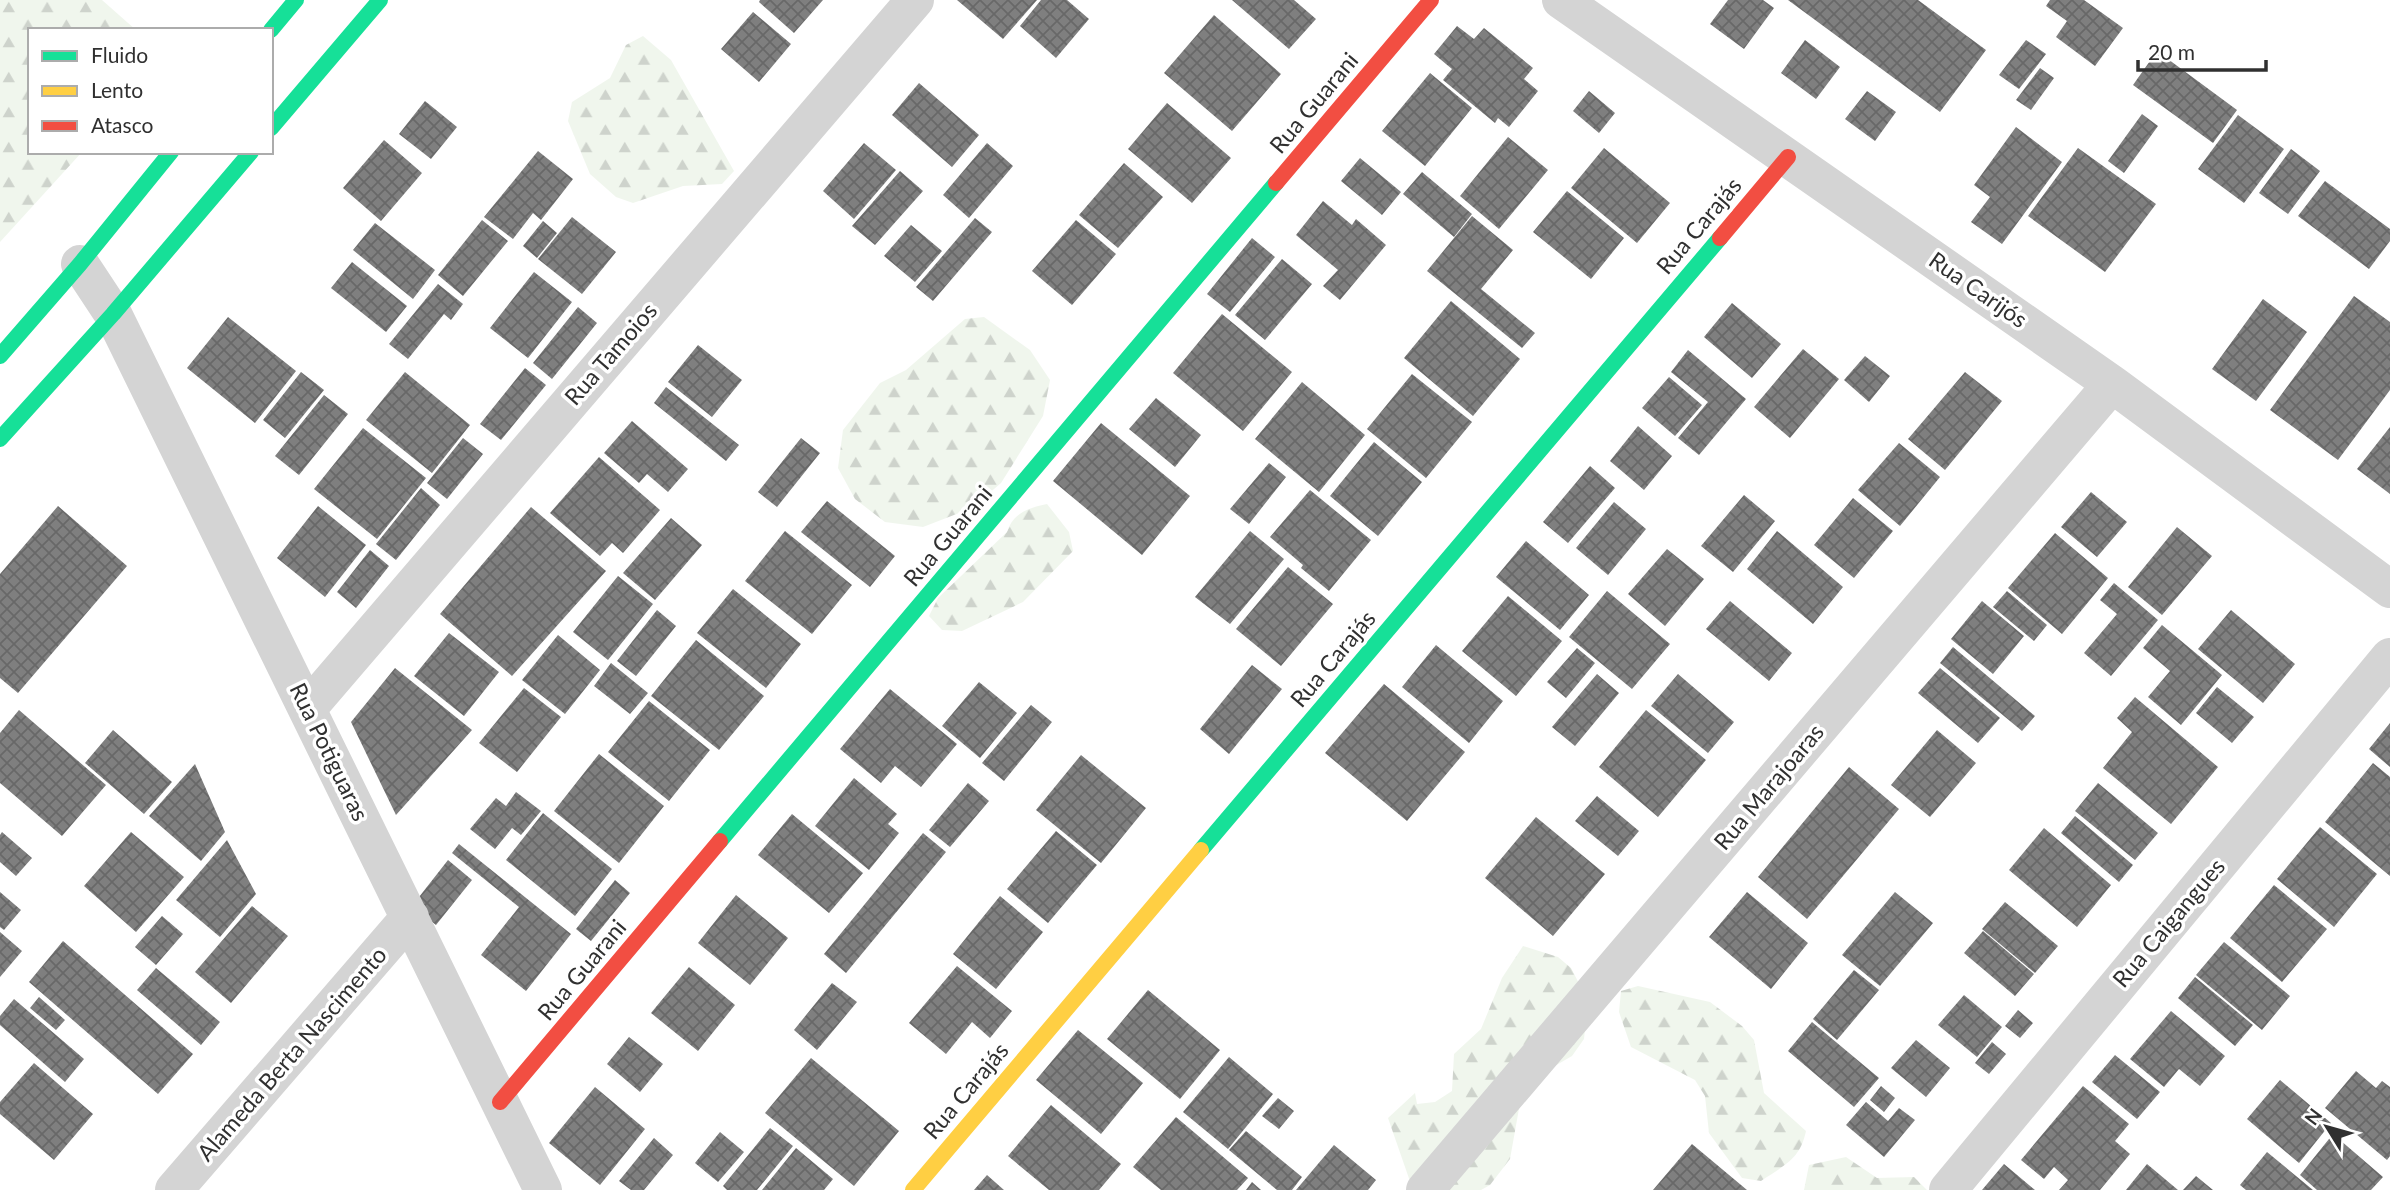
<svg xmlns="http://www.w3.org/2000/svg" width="2390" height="1190" font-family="Lato,sans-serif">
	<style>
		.forest { fill: url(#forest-firs) }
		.building { fill: url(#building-cross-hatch) }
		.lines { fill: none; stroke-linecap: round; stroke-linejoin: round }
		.street { stroke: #d4d4d4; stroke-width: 38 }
		.fast { stroke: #16e098; stroke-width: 16 }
		.slow { stroke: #ffcf43; stroke-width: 16 }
		.jam { stroke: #f24e42; stroke-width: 16 }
		.labels { text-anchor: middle; stroke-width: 7; stroke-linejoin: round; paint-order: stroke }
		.street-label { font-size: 23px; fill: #303030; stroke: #fff }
	</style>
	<defs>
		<pattern id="forest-firs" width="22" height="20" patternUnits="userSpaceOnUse" patternTransform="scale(1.75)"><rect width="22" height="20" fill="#f0f6ed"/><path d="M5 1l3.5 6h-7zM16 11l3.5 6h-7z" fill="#ced3cc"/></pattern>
		<pattern id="building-cross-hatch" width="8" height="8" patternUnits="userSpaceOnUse" patternTransform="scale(1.75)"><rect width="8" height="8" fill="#7f7f7f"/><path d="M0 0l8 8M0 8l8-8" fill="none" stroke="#686868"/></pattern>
	</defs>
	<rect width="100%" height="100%" fill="#fff"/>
	<!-- forest -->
	<path class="forest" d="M 0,0 L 102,0 L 136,30 L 30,30 L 30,152 L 82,152 L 0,242 Z
		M 643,36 L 671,60 L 734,171 L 722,184 L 683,186 L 633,203 L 616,197 L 590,174 L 568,121 L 572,102 L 610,78 L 626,45 Z
		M 984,317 L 1030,350 L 1050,380 L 1043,416 L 1001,483 L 972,508 L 923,527 L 885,522 L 855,499 L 838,468 L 843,430 L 880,383 L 906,370 L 965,319 Z
		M 1047,504 L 1069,532 L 1073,551 L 1023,602 L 962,631 L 942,630 L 929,616 L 938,598 L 1007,532 C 1013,513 1028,508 1047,504 Z
		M 1523,946 L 1558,957 L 1571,968 L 1588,1001 L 1584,1039 L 1572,1056 L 1541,1074 L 1520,1103 L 1510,1159 L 1490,1185 L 1481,1190 L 1413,1190 L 1388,1118 L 1415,1093 L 1417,1104 L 1435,1102 L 1452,1091 L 1454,1054 L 1481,1029 L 1502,978 Z
		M 1638,986 L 1710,1002 L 1742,1026 L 1754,1040 L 1764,1093 L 1806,1131 C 1800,1160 1784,1165 1761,1181 L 1742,1178 L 1709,1133 L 1705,1096 L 1695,1080 L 1631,1047 L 1619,1012 L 1621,991 Z
		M 1846,1157 L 1877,1178 L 1914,1177 L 1927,1190 L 1804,1190 L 1809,1165 Z"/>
	<!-- building -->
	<path class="building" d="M 760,0 L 823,0 L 794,33 L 759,2 Z
		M 957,0 L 1037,0 L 1003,39 Z
		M 1041,0 L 1067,0 L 1089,19 L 1056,58 L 1020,26 Z
		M 1232,0 L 1294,0 L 1316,19 L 1289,49 Z
		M 1728,0 L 1763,0 L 1774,8 L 1744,49 L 1710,24 Z
		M 1788,0 L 1918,0 L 1986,50 L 1940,112 Z
		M 2050,0 L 2084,0 L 2123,28 L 2095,66 L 2056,37 L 2067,21 L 2046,6 Z
		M 753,12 L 791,44 L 759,82 L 721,49 Z
		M 1214,15 L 1281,74 L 1232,131 L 1164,73 Z
		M 1457,26 L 1474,39 L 1484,28 L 1533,68 L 1524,79 L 1538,91 L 1509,127 L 1498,118 L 1495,123 L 1443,80 L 1452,69 L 1434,54 Z
		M 1805,40 L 1840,67 L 1816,99 L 1781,73 Z
		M 2026,40 L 2046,54 L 2019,89 L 1999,75 Z
		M 2157,51 L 2237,110 L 2213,143 L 2133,85 Z
		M 2040,68 L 2054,78 L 2031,110 L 2016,100 Z
		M 1430,73 L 1472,108 L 1425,166 L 1382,131 Z
		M 919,83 L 979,135 L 952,167 L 892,115 Z
		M 1589,91 L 1615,113 L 1599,133 L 1573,111 Z
		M 1867,91 L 1896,112 L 1875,141 L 1845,119 Z
		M 425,101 L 457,127 L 431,159 L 399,134 Z
		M 1167,103 L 1231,158 L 1192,203 L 1128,149 Z
		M 2142,114 L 2158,126 L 2124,173 L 2108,161 Z
		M 2238,115 L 2284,149 L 2244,203 L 2198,169 Z
		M 2016,127 L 2062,162 L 2002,244 L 1971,222 L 1990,197 L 1974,185 Z
		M 1508,137 L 1548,170 L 1499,229 L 1460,196 Z
		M 384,140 L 422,173 L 381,221 L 343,188 Z
		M 864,143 L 896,170 L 854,219 L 823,191 Z
		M 987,143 L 1013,166 L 969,218 L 943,195 Z
		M 1604,148 L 1670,203 L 1637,243 L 1571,188 Z
		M 2078,148 L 2156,204 L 2105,272 L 2028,216 Z
		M 2291,149 L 2320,171 L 2288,214 L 2259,193 Z
		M 538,151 L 573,179 L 541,220 L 533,213 L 513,239 L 484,217 Z
		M 1360,158 L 1401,192 L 1382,215 L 1341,181 Z
		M 1124,163 L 1163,197 L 1118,248 L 1079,215 Z
		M 900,171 L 923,191 L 875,245 L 852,226 Z
		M 1422,172 L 1472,214 L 1454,237 L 1403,194 Z
		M 2325,181 L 2390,229 L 2390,241 L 2369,269 L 2298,216 Z
		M 1567,191 L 1624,238 L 1591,279 L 1533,232 Z
		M 1323,201 L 1352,225 L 1356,219 L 1386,245 L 1340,300 L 1323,286 L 1338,270 L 1296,235 Z
		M 1472,216 L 1513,250 L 1481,289 L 1535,333 L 1522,348 L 1427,271 Z
		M 572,217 L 616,252 L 582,294 L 538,259 Z
		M 975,218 L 992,232 L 933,301 L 916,287 Z
		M 482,220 L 508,241 L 463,296 L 438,275 Z
		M 1076,220 L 1116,254 L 1072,305 L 1032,271 Z
		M 543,221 L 557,233 L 537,258 L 523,246 Z
		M 375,223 L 435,270 L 413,299 L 353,250 Z
		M 911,225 L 942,251 L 915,282 L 884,256 Z
		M 1252,238 L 1275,257 L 1230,312 L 1207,294 Z
		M 1282,259 L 1312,284 L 1265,340 L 1235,315 Z
		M 352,262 L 407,306 L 386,332 L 331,288 Z
		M 534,272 L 572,302 L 528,358 L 490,328 Z
		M 438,284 L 463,304 L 451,320 L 444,314 L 408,359 L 389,344 Z
		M 2354,296 L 2390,322 L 2390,390 L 2338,460 L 2270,410 Z
		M 2263,299 L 2307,332 L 2256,401 L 2212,369 Z
		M 1451,301 L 1520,359 L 1473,416 L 1404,358 Z
		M 1732,303 L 1781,344 L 1752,378 L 1704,337 Z
		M 578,307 L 597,323 L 552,379 L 533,363 Z
		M 1222,314 L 1292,372 L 1243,431 L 1173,373 Z
		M 228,317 L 296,371 L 255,423 L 187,368 Z
		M 698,345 L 742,380 L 712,417 L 668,382 Z
		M 1803,349 L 1839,379 L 1790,438 L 1754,407 Z
		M 1688,350 L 1746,399 L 1699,455 L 1678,438 L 1708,402 L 1671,372 Z
		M 1865,356 L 1890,376 L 1869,402 L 1844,380 Z
		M 525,368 L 546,385 L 501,440 L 480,424 Z
		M 301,372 L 324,390 L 285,438 L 263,420 Z
		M 405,372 L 470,425 L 432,473 L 366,420 Z
		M 1965,372 L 2002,401 L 1945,470 L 1908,439 Z
		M 1412,374 L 1472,422 L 1426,478 L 1367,429 Z
		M 1669,377 L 1702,405 L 1675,436 L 1642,408 Z
		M 1302,382 L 1365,435 L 1319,492 L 1255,439 Z
		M 666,387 L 739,445 L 726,461 L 654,403 Z
		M 324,395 L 348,414 L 299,475 L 275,456 Z
		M 1156,398 L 1201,435 L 1175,467 L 1129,429 Z
		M 632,421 L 688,469 L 668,492 L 647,474 L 639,483 L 604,453 Z
		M 1101,423 L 1190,496 L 1142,555 L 1053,481 Z
		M 1638,426 L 1672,456 L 1644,490 L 1610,461 Z
		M 2390,427 L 2390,494 L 2357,469 Z
		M 363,428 L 426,478 L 377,539 L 314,489 Z
		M 463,438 L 483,454 L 447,499 L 427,483 Z
		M 801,438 L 820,453 L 777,507 L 758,492 Z
		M 1374,442 L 1422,482 L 1378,536 L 1330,496 Z
		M 1899,443 L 1940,477 L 1900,526 L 1858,490 Z
		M 599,457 L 660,510 L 623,553 L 612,543 L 600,556 L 550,513 Z
		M 1269,463 L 1286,477 L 1249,524 L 1230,509 Z
		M 1590,466 L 1615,488 L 1568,543 L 1543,522 Z
		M 421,488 L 440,505 L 396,560 L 376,544 Z
		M 1310,490 L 1371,540 L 1329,591 L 1301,568 L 1303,565 L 1270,537 Z
		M 2091,492 L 2127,522 L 2097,557 L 2061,527 Z
		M 1744,495 L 1775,521 L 1733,572 L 1701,546 Z
		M 1853,498 L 1893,531 L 1854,578 L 1814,545 Z
		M 827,501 L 895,556 L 870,587 L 801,532 Z
		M 1614,502 L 1646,529 L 1608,575 L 1576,548 Z
		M 58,506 L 127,566 L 18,693 L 0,678 L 0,574 Z
		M 318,506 L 366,545 L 325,597 L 277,558 Z
		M 531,507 L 606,571 L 512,676 L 440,614 Z
		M 671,518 L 702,545 L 655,600 L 623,573 Z
		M 2177,527 L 2212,556 L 2162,615 L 2128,587 Z
		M 785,531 L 852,585 L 812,634 L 745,581 Z
		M 1250,531 L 1284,559 L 1230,624 L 1195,597 Z
		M 1777,531 L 1843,587 L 1813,624 L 1747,569 Z
		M 2055,533 L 2108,578 L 2062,634 L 2008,588 Z
		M 1526,541 L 1589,595 L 1560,630 L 1496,577 Z
		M 1667,549 L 1704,579 L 1665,626 L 1628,594 Z
		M 370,550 L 389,566 L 356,608 L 337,592 Z
		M 1288,567 L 1333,604 L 1281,666 L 1236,629 Z
		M 618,576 L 653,604 L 608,660 L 573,632 Z
		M 2114,583 L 2158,620 L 2111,676 L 2084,653 L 2117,614 L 2100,600 Z
		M 733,589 L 801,644 L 766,688 L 697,633 Z
		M 1607,591 L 1670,644 L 1632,689 L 1569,637 Z
		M 2007,591 L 2047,625 L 2034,641 L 1993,607 Z
		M 1508,596 L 1562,641 L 1516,696 L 1462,651 Z
		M 1730,601 L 1792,653 L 1769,681 L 1706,629 Z
		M 1982,601 L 2024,636 L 1993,674 L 1951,639 Z
		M 657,610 L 676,626 L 636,676 L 617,661 Z
		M 2231,610 L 2295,664 L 2263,703 L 2198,649 Z
		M 2162,625 L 2222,675 L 2181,725 L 2148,697 L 2170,671 L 2143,648 Z
		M 449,633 L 499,672 L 464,716 L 414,676 Z
		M 558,635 L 600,670 L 565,714 L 522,680 Z
		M 696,640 L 764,696 L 719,750 L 651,696 Z
		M 1436,645 L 1503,701 L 1469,743 L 1402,687 Z
		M 1953,647 L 2035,716 L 2022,731 L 1940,663 Z
		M 1577,648 L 1595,663 L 1566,698 L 1547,682 Z
		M 611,663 L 648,693 L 630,714 L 594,686 Z
		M 1252,665 L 1282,689 L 1229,754 L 1200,729 Z
		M 395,668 L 472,730 L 396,815 L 351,722 Z
		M 1940,668 L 2000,718 L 1978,743 L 1918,693 Z
		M 1597,674 L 1619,693 L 1575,746 L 1552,727 Z
		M 1678,674 L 1734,722 L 1708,753 L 1651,706 Z
		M 979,682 L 1017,713 L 980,758 L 942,726 Z
		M 1384,684 L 1465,752 L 1407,821 L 1325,753 Z
		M 2217,687 L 2254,717 L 2232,743 L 2196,713 Z
		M 524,688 L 561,717 L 517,772 L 479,743 Z
		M 890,689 L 957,744 L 921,787 L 895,766 L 881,783 L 840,749 Z
		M 2135,697 L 2218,767 L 2171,824 L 2103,768 L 2132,732 L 2117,718 Z
		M 649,701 L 710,750 L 669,801 L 608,752 Z
		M 1031,705 L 1052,722 L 1004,781 L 982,763 Z
		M 19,710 L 106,785 L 62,836 L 0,783 L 0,733 Z
		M 1646,710 L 1706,760 L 1658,817 L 1599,767 Z
		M 2390,723 L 2390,767 L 2369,749 Z
		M 113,730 L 172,782 L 144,814 L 85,763 Z
		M 1937,730 L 1976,763 L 1930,817 L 1891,785 Z
		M 599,754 L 664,806 L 619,863 L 554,811 Z
		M 1081,755 L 1146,808 L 1101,863 L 1036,810 Z
		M 2373,763 L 2390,777 L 2390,876 L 2325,822 Z
		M 195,764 L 225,832 L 201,861 L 149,816 Z
		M 1849,767 L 1899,809 L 1807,919 L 1758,877 Z
		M 854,778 L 897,814 L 888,824 L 899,833 L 869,870 L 815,826 Z
		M 968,783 L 989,801 L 950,847 L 929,830 Z
		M 2098,783 L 2158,833 L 2135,860 L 2075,811 Z
		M 516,792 L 541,811 L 521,835 L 512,828 L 495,849 L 470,829 L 496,798 L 506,806 Z
		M 1597,796 L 1639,831 L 1618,856 L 1575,821 Z
		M 543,813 L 612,869 L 575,916 L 506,860 Z
		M 792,814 L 863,873 L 829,913 L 758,855 Z
		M 2075,816 L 2133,865 L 2119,882 L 2061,833 Z
		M 1536,817 L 1605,874 L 1553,936 L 1485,878 Z
		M 2320,827 L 2377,874 L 2334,927 L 2277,879 Z
		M 2044,828 L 2111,885 L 2077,927 L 2009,870 Z
		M 1056,831 L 1097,865 L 1048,923 L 1007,889 Z
		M 2,832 L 32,858 L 16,876 L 0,862 L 0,835 Z
		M 131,832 L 184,877 L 136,932 L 84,886 Z
		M 923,833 L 946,852 L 846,973 L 824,954 Z
		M 227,840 L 256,894 L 220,937 L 176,900 Z
		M 459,844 L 571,934 L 526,991 L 481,955 L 519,907 L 452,853 Z
		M 448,860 L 472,880 L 436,925 L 412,906 Z
		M 615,880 L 630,893 L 591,941 L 576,929 Z
		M 2274,885 L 2327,929 L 2282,982 L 2230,938 Z
		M 0,892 L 21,910 L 4,930 L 0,927 Z
		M 1747,892 L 1808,943 L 1771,989 L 1709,937 Z
		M 1895,892 L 1933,923 L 1880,986 L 1842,955 Z
		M 736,895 L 788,938 L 750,985 L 698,943 Z
		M 1000,896 L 1043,932 L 996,989 L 953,954 Z
		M 2005,902 L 2058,946 L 2035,973 L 1982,929 Z
		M 252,906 L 288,936 L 231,1003 L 195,972 Z
		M 162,916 L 183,934 L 156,965 L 135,947 Z
		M 1983,931 L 2034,974 L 2015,996 L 1964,953 Z
		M 0,932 L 22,951 L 0,977 Z
		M 63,941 L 193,1054 L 158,1094 L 29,982 Z
		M 2224,942 L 2290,996 L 2262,1030 L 2196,975 Z
		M 957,966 L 1012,1011 L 990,1038 L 972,1022 L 946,1054 L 909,1023 Z
		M 689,967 L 735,1005 L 698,1051 L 651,1013 Z
		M 156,968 L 220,1022 L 201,1045 L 137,990 Z
		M 1854,970 L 1879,990 L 1837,1040 L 1813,1019 Z
		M 2195,977 L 2253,1025 L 2235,1046 L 2178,998 Z
		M 832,983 L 857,1002 L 817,1050 L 794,1030 Z
		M 1148,990 L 1220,1050 L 1180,1099 L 1107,1039 Z
		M 1964,995 L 2002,1027 L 1977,1057 L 1938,1025 Z
		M 39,997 L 65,1020 L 56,1030 L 30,1008 Z
		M 14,999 L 84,1059 L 65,1082 L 0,1025 L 0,1016 Z
		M 2018,1010 L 2033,1023 L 2020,1038 L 2005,1026 Z
		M 2171,1011 L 2225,1056 L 2200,1086 L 2179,1069 L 2164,1087 L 2130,1059 Z
		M 1812,1022 L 1879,1078 L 1854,1107 L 1788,1051 Z
		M 1078,1030 L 1143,1083 L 1101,1134 L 1036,1080 Z
		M 629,1037 L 663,1064 L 640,1092 L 607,1064 Z
		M 1916,1040 L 1950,1068 L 1926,1097 L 1891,1068 Z
		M 1992,1042 L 2006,1054 L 1989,1074 L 1975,1063 Z
		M 2115,1055 L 2160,1092 L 2137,1119 L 2092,1082 Z
		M 1229,1057 L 1273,1094 L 1228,1149 L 1183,1112 Z
		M 811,1058 L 899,1131 L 854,1186 L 765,1113 Z
		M 34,1063 L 93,1114 L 54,1160 L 0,1114 L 0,1102 Z
		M 2356,1071 L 2376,1088 L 2382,1081 L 2390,1087 L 2390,1156 L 2387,1160 L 2325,1108 Z
		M 2280,1080 L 2331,1123 L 2299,1163 L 2247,1119 Z
		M 1881,1086 L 1895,1098 L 1884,1112 L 1870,1100 Z
		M 2083,1086 L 2129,1124 L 2115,1141 L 2130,1154 L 2100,1190 L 2059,1190 L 2068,1180 L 2054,1167 L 2044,1179 L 2021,1160 Z
		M 595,1087 L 645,1129 L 600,1185 L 549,1143 Z
		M 1278,1098 L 1294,1111 L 1279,1129 L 1262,1116 Z
		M 1866,1102 L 1888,1121 L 1899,1108 L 1915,1120 L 1884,1157 L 1846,1125 Z
		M 1051,1105 L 1121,1164 L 1099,1190 L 1049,1190 L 1008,1156 Z
		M 1176,1117 L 1248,1178 L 1237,1190 L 1161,1190 L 1133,1167 Z
		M 770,1128 L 793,1146 L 757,1190 L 727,1190 L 723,1186 Z
		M 1246,1131 L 1302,1177 L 1292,1190 L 1277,1190 L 1229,1150 Z
		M 720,1132 L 744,1152 L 718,1182 L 695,1163 Z
		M 2333,1134 L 2383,1177 L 2371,1190 L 2317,1190 L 2300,1175 Z
		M 654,1138 L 673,1155 L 644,1190 L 631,1190 L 619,1181 Z
		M 1692,1144 L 1747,1190 L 1653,1190 Z
		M 1334,1145 L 1376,1180 L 1368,1190 L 1296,1190 Z
		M 796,1148 L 833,1179 L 824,1190 L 762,1190 Z
		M 2267,1152 L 2313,1190 L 2246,1190 L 2240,1185 Z
		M 2004,1164 L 2035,1190 L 1982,1190 Z
		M 2147,1164 L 2178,1190 L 2126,1190 Z
		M 987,1175 L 1004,1190 L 974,1190 Z
		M 2196,1176 L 2213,1190 L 2183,1190 Z
		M 1252,1182 L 1261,1190 L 1246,1190 Z"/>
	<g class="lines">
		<!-- street -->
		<path class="street" d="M 1561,0 L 2112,384 L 2390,589
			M 80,264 L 113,314 L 543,1190
			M 308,708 L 915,0
			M 174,1190 L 410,917
			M 1425,1190 L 2112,384
			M 1948,1190 L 2390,657"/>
		<!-- fast -->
		<path class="fast" d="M 271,30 L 296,0
			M 271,128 L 380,0
			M 0,356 L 80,264 L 171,152
			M 0,439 L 113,314 L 251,152
			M 720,841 L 1276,183
			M 1201,850 L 1720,238"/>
		<!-- slow -->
		<path class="slow" d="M 913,1190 L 1201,850"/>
		<!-- jam -->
		<path class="jam" d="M 1276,183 L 1431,0
			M 1720,238 L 1788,157
			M 500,1102 L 720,841"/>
	</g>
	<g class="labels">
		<!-- street labels -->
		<g class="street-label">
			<text transform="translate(1314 103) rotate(-50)" y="8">Rua Guarani</text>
			<text transform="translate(1699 226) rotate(-50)" y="8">Rua Carajás</text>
			<text transform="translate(1978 290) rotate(35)" y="8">Rua Carijós</text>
			<text transform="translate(611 354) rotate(-49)" y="8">Rua Tamoios</text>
			<text transform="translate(948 536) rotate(-50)" y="8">Rua Guarani</text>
			<text transform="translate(1333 659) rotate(-50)" y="8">Rua Carajás</text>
			<text transform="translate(329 752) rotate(64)" y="8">Rua Potiguaras</text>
			<text transform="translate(1769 787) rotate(-50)" y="8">Rua Marajoaras</text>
			<text transform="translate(2169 923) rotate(-50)" y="8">Rua Caigangues</text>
			<text transform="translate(582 970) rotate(-50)" y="8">Rua Guarani</text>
			<text transform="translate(292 1054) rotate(-49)" y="8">Alameda Berta Nascimento</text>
			<text transform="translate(966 1091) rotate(-50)" y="8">Rua Carajás</text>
		</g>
	</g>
	<!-- legend -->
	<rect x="28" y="28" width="245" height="126" fill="#ffffff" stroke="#acacac" stroke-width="2"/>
	<rect x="42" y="51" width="35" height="10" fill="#16e098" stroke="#acacac" stroke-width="2"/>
	<text x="91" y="63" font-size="21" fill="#303030">Fluido</text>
	<rect x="42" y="86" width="35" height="10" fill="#ffcf43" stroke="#acacac" stroke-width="2"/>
	<text x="91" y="98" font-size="21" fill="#303030">Lento</text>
	<rect x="42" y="121" width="35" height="10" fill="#f24e42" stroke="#acacac" stroke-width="2"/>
	<text x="91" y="133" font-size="21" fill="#303030">Atasco</text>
	<!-- north arrow -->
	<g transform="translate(2327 1127) rotate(307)" stroke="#ffffff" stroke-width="5" paint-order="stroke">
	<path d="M0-5L12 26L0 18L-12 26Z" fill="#303030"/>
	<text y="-10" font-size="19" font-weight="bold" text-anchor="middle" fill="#303030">N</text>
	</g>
	<!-- scale -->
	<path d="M2138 60v10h128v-10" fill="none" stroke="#303030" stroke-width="3.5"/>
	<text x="2148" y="60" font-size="21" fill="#303030" stroke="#ffffff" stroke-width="5" paint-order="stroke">20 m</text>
</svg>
